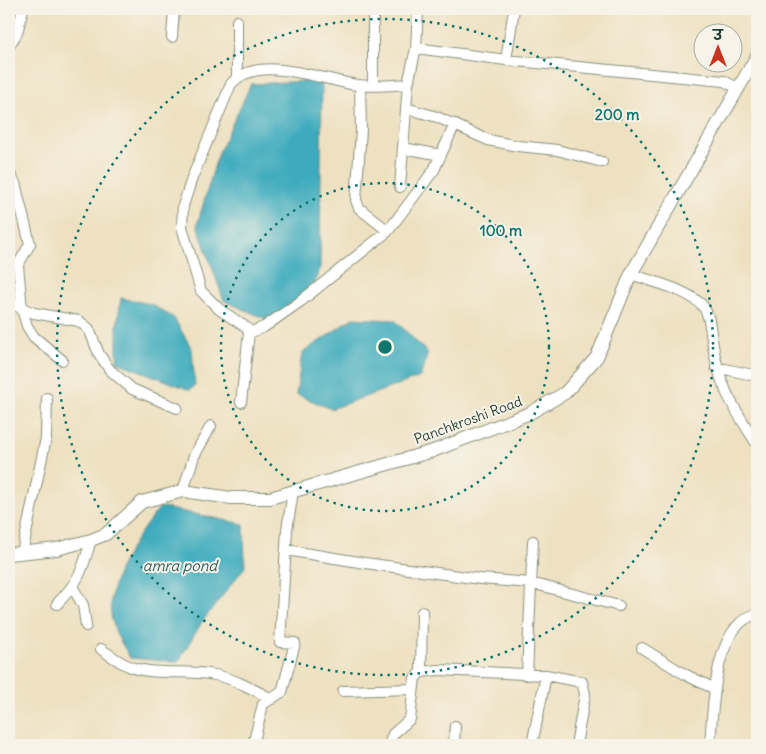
<svg xmlns="http://www.w3.org/2000/svg" width="766" height="754" font-family="Delius,'Playpen Sans Deva',sans-serif">
	<style>
		.water { fill: #3eabbd; stroke: #2e7478 }
		.lines { fill: none; stroke-linecap: round; stroke-linejoin: round }
		.minor-casing { stroke: #868f7a; stroke-width: 12 }
		.tertiary-casing { stroke: #868f7a; stroke-width: 14 }
		.minor { stroke: #fff; stroke-width: 10 }
		.tertiary { stroke: #fff; stroke-width: 12 }
		.ring { fill: none; stroke: #0f766e; stroke-width: 2.5; stroke-dasharray: 2.5 5 }
		.labels { text-anchor: middle; stroke-width: 4; stroke-linejoin: round; paint-order: stroke }
		.street-label { font-size: 14px; fill: #1f3d34; stroke: #f7f3e8 }
		.water-label { font-size: 15px; font-style: italic; fill: #285e5d; stroke: #f7f3e8 }
		.centre { fill: #0f766e; stroke: #f7f3e8; stroke-width: 2.5 }
		.ring-label { font-size: 15px; text-anchor: middle; font-weight: bold; fill: #0f766e; stroke: #f7f3e8; stroke-width: 4; stroke-linejoin: round; paint-order: stroke }
	</style>
	<rect width="100%" height="100%" fill="#f7f3e8"/>
	<filter id="ink" filterUnits="userSpaceOnUse"><feTurbulence type="fractalNoise" baseFrequency=".02" numOctaves="2"/><feDisplacementMap in="SourceGraphic" scale="10" xChannelSelector="R" yChannelSelector="G"/><feConvolveMatrix kernelMatrix="1 2 1 2 8 2 1 2 1" color-interpolation-filters="sRGB"/></filter>
	<filter id="wash" filterUnits="userSpaceOnUse"><feTurbulence type="fractalNoise" baseFrequency=".0096" numOctaves="4" result="noise"/><feDisplacementMap in="SourceGraphic" scale="20" xChannelSelector="R" yChannelSelector="G"/><feGaussianBlur stdDeviation="1.12" result="paint"/><feColorMatrix in="noise" values="0 0 0 0 0 0 0 0 0 0 0 0 0 0 0 0 0 1.4 0 .05"/><feComposite in="paint" operator="in"/></filter>
	<g filter="url(#wash)">
		<rect width="100%" height="100%" fill="#eee1c1"/>
		<!-- water -->
		<path class="water" d="M 322,80 L 320,269 L 312,290 L 268,320 L 224,301 L 197,225 L 218,154 L 251,84 Z
			M 121,298 L 151,304 L 174,318 L 192,349 L 195,386 L 190,390 L 117,362 L 117,325 Z
			M 353,318 L 395,320 L 428,353 L 420,377 L 331,409 L 296,394 L 302,353 Z
			M 160,507 L 244,524 L 245,567 L 202,622 L 178,662 L 130,658 C 125,648 117,638 114,627 C 99,587 136,537 160,507 Z"/>
	</g>
	<g filter="url(#ink)">
		<g class="lines">
			<!-- minor casing -->
			<g class="minor-casing">
				<path id="minor" d="M 373,9 L 373,85
					M 237,21 L 237,77
					M 172,37 L 174,9
					M 9,46 L 17,33 L 23,9
					M 416,48 L 506,60 L 724,81 L 739,89
					M 506,60 L 514,9
					M 360,85 L 361,130 L 356,200 L 359,208 L 388,231
					M 406,108 L 437,117 L 488,140 L 518,146 L 557,150 L 602,162
					M 403,148 L 441,155
					M 9,172 L 15,183 L 30,244 L 18,265 L 22,309 L 27,326 L 34,337 L 62,360
					M 400,187 L 408,84 L 416,48 L 418,9
					M 631,274 C 653,282 683,288 701,304 C 710,313 710,329 712,340 C 719,387 732,405 757,444
					M 9,303 L 34,313 L 79,321 L 89,329 L 99,354 L 110,370 L 132,389 L 177,408
					M 249,333 L 264,327 L 301,301 L 388,231 L 434,170 L 455,124
					M 716,367 L 757,376
					M 241,402 L 249,333 L 247,328 L 219,309 L 201,291 L 182,227 L 183,206 L 192,178 L 231,84 C 257,53 323,80 357,85 C 374,87 391,85 408,84
					M 183,491 L 194,456 L 211,426
					M 286,550 L 365,563 L 480,579 L 531,583 L 619,606
					M 22,553 L 46,438 L 47,398
					M 73,588 L 83,605 L 86,626
					M 57,604 C 80,580 82,571 91,540
					M 642,648 L 686,675 L 715,689
					M 101,649 C 110,655 120,663 131,667 C 157,676 188,669 215,675 C 235,679 254,690 272,699
					M 421,672 L 422,612
					M 527,675 L 533,541
					M 343,691 L 412,689
					M 253,745 L 263,704 L 282,692 L 295,643 L 280,642 L 287,530 L 293,491
					M 389,745 L 393,734 L 410,719 L 415,678 L 421,672 L 438,670 L 546,675 L 582,682 L 585,694 L 576,745
					M 454,745 L 455,726
					M 532,745 L 546,675
					M 710,745 C 713,710 713,624 757,614"/>
			</g>
			<!-- tertiary casing -->
			<g class="tertiary-casing">
				<path id="tertiary" d="M 9,554 L 57,549 L 91,540 L 106,534 L 142,502 L 183,491 L 231,498 L 270,498 L 433,451 L 530,413 L 565,393 L 597,357 L 631,274 L 757,56"/>
			</g>
			<!-- minor -->
			<use href="#minor" class="minor"/>
			<!-- tertiary -->
			<use href="#tertiary" class="tertiary"/>
		</g>
	</g>
	<!-- distance rings -->
	<g class="ring">
		<circle cx="385" cy="347" r="164"/>
		<circle cx="385" cy="347" r="328"/>
	</g>
	<g class="labels">
		<!-- street labels -->
		<g class="street-label">
			<text transform="translate(468 420) rotate(-20)" y="5">Panchkroshi Road</text>
		</g>
		<!-- water labels -->
		<g class="water-label">
			<text x="180" y="571">amra pond</text>
		</g>
	</g>
	<circle cx="385" cy="347" r="8" class="centre"/>
	<g class="ring-label">
		<text x="617" y="120">200 m</text>
		<text x="501" y="236">100 m</text>
	</g>
	<!-- margin -->
	<rect width="766" height="754" fill="none" stroke="#f7f3e8" stroke-width="30"/>
	<!-- north arrow -->
	<g transform="translate(718 48)"><circle r="24" fill="#f7f3e8" stroke="#a1aaa0"/>
	<path d="M0-4L9 19L0 12L-9 19Z" fill="#c8321e"/>
	<text y="-8" font-size="14" font-weight="bold" text-anchor="middle" fill="#1f3d34">उ</text>
	</g>
</svg>
